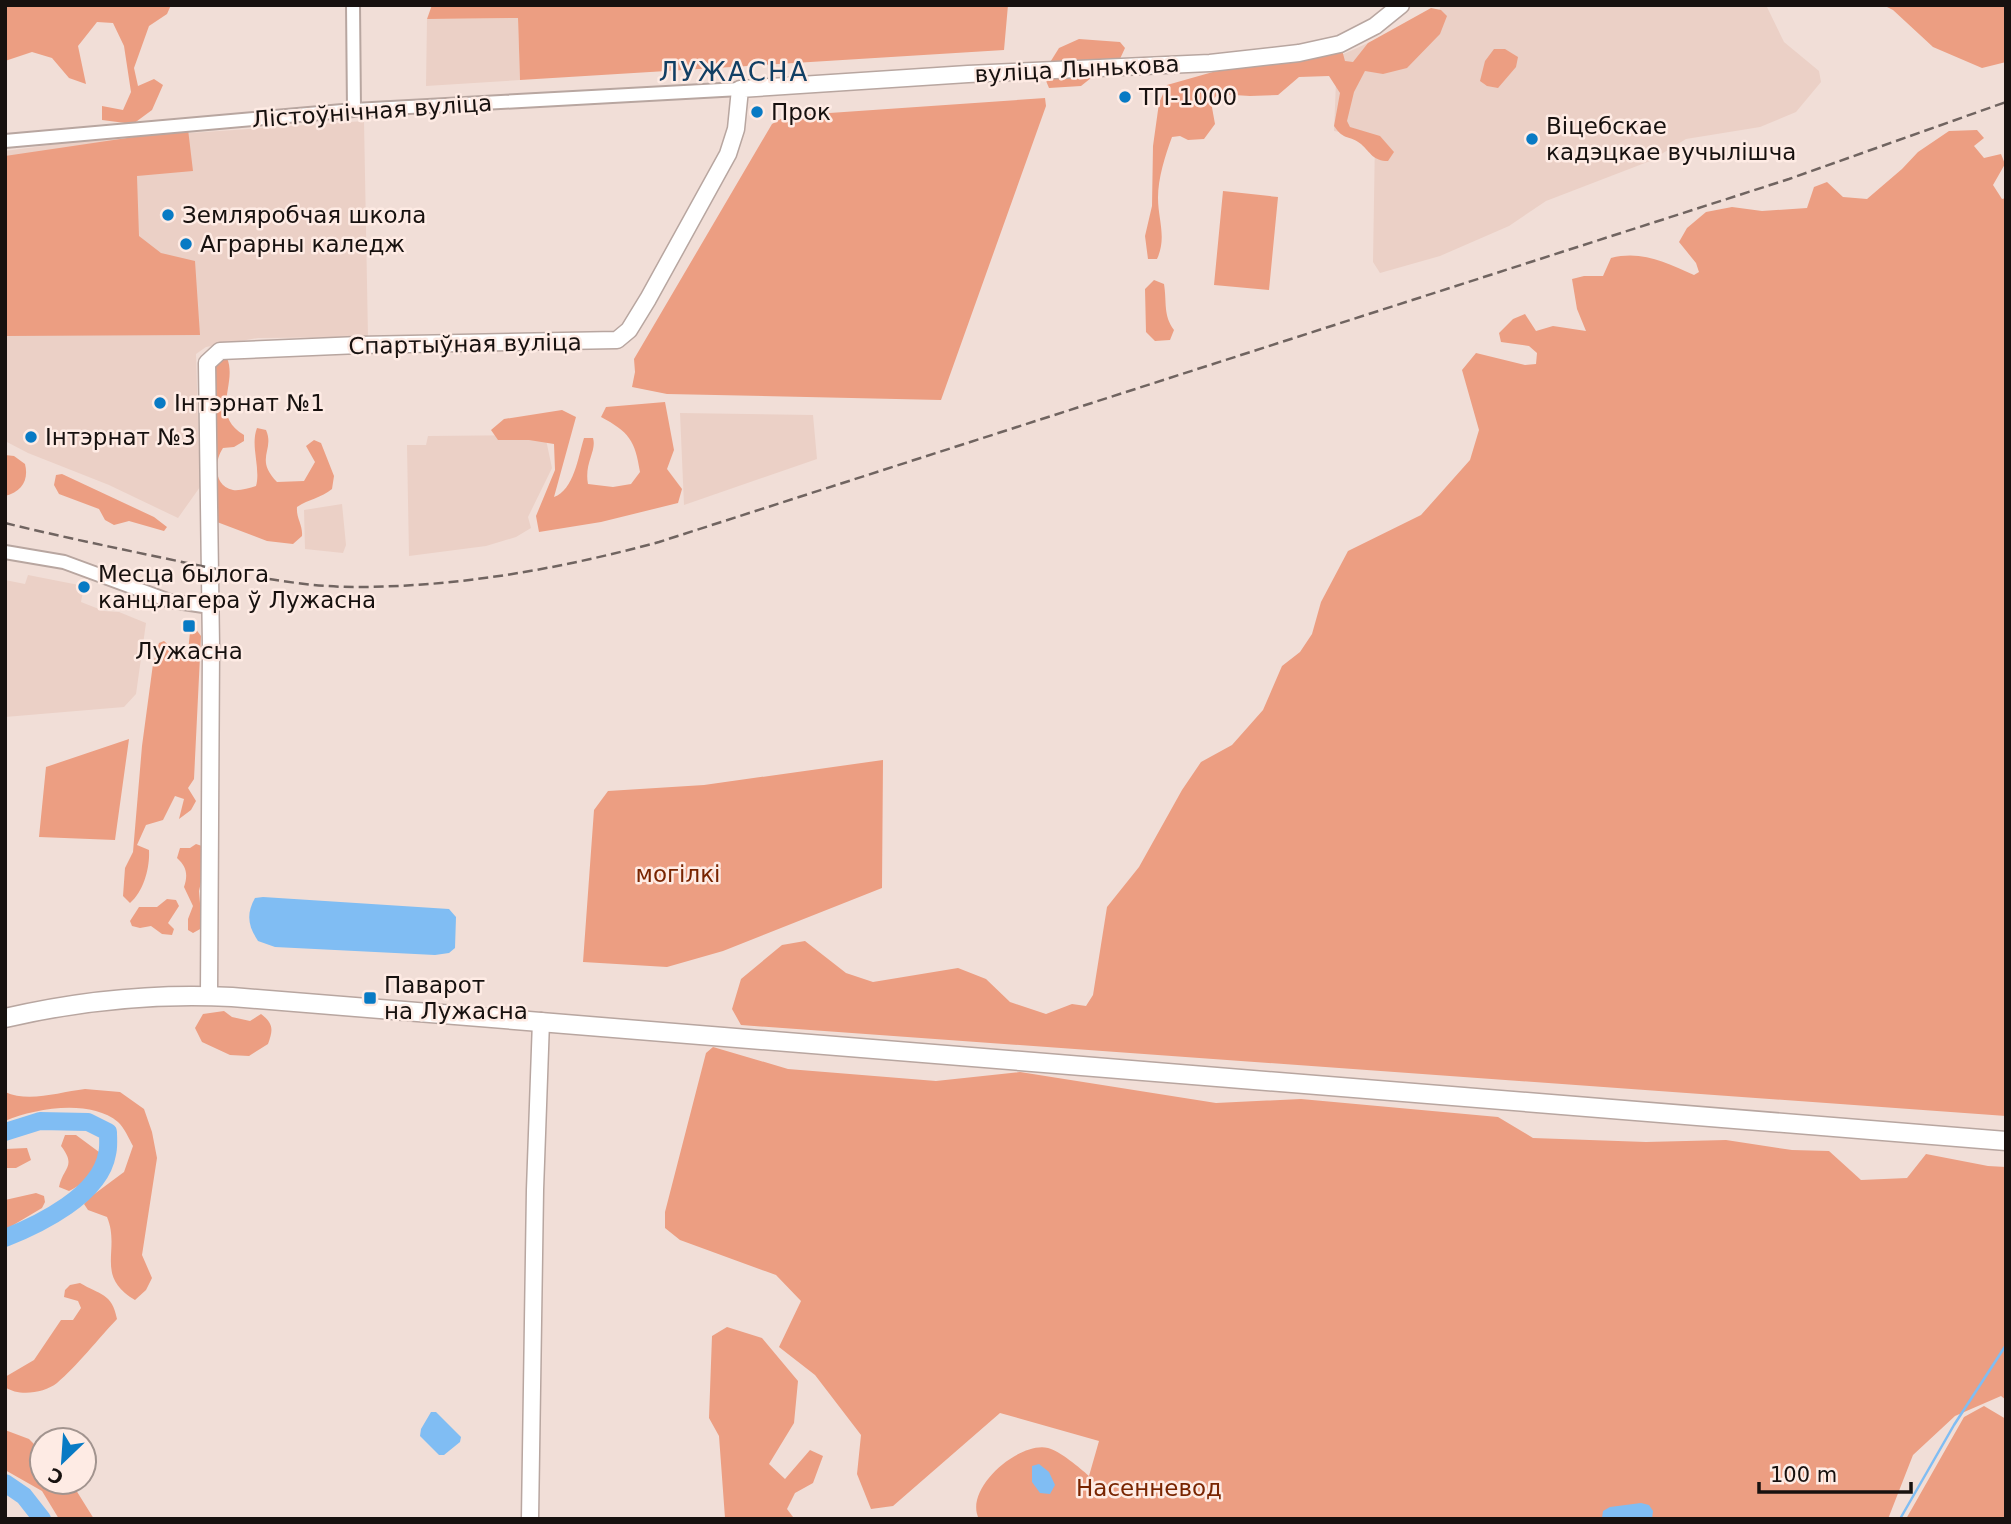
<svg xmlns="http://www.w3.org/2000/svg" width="2011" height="1524" font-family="'DejaVu Sans',sans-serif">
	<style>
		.built { fill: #ebd0c6 }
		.green { fill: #ec9e82 }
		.water { fill: #80bdf3 }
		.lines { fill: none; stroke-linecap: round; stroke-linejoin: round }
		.stream { stroke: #80bdf3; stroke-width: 2.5 }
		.river { stroke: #80bdf3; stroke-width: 18 }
		.minor-casing { stroke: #b8a6a0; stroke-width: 16 }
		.tertiary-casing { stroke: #b8a6a0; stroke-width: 19 }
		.secondary-casing { stroke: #b8a6a0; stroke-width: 21 }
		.minor { stroke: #fff; stroke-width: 12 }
		.tertiary { stroke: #fff; stroke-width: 16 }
		.secondary { stroke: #fff; stroke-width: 18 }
		.rail { stroke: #706460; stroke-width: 2.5; stroke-dasharray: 10 5; stroke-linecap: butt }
		.poi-dot { fill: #087ac4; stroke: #feebe4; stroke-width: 2.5 }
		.labels { text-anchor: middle; stroke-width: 5; stroke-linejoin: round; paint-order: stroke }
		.street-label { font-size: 23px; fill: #17110f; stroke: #feebe4 }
		.poi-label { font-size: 23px; fill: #17110f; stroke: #feebe4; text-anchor: start }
		.park-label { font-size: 23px; fill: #782400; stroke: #feebe4 }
		.quarter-label { font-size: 26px; letter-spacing: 2px; fill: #113f64; stroke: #feebe4 }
	</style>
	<rect width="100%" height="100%" fill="#f1ded7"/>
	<!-- built -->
	<path class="built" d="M 1441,5 L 1766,5 L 1784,42 L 1819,71 L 1821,82 L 1796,112 L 1760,127 L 1686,139 L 1650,161 L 1546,201 L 1509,226 L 1440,256 L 1380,273 L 1373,262 L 1375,138 L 1334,131 L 1337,57 L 1439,11 Z
		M 518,18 L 520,80 L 426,86 L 427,19 Z
		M 364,121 L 368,337 L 258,338 L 206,347 L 196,354 L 200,487 L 178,518 L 109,485 L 28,453 L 5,441 L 5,151 L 88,140 Z
		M 680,413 L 813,415 L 817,459 L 684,505 Z
		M 545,435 L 552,468 L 528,517 L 531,528 L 516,537 L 486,546 L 409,556 L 407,445 L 426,445 L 428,436 Z
		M 342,504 L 346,545 L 343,553 L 305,549 L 304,510 Z
		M 28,575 L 84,586 L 81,602 L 104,611 L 119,612 L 146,623 L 136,694 L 124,707 L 5,717 L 5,580 L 25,584 Z"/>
	<!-- green -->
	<path class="green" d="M 5,5 L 171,5 L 167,14 L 149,26 L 134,68 L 138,86 L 154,79 L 163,85 L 152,110 L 133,124 L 102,120 L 102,106 L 123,110 L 131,92 L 124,46 L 113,23 L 97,22 L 78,46 L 86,84 L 69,78 L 52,58 L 32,52 L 5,61 Z
		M 432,5 L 1008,5 L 1004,50 L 520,80 L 518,18 L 427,19 Z
		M 1883,5 L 2006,5 L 2006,62 L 1982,68 L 1933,47 L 1893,10 Z
		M 1431,8 L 1441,10 L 1447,16 L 1440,34 L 1407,68 L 1383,74 L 1365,71 L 1354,92 L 1347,121 L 1350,127 L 1380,136 L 1394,152 L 1388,161 C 1373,161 1371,153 1361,144 C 1350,135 1344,141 1334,126 L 1340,93 L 1329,76 L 1299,77 L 1278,95 L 1250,96 L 1218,94 L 1211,102 L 1215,124 L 1204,139 L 1188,140 L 1180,136 L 1172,137 C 1165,156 1158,178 1158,198 C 1158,219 1167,238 1157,259 L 1148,259 L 1145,236 L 1152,206 L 1153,146 L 1159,103 L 1167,85 L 1234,66 L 1342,50 L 1345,61 L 1353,62 L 1368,43 Z
		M 1079,39 L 1120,42 L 1125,48 L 1119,61 L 1049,64 L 1059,48 Z
		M 1494,49 L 1505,49 L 1518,57 L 1516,67 L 1498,88 L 1487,86 L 1480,81 L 1485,61 Z
		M 1088,71 L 1091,78 L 1081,86 L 1049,88 L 1044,76 Z
		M 1045,98 L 1046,106 L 941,400 L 667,394 L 632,387 L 635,372 L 634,359 L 772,124 L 786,116 Z
		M 188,129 L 193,171 L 137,176 L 139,236 L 161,253 L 195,261 L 200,335 L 5,336 L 5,156 Z
		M 1977,130 L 1984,138 L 1974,146 L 1984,158 L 2001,154 L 2005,164 L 1993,185 L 2002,199 L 2006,198 L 2006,1116 L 741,1025 L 732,1009 L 741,979 L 782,945 L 805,941 L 846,973 L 873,982 L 958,968 L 986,979 L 1010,1002 L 1046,1014 L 1072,1004 L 1086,1006 L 1093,995 L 1107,907 L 1139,867 L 1182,790 L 1201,762 L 1232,745 L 1263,710 L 1282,666 L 1300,652 L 1312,634 L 1321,602 L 1348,551 L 1421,515 L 1470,460 L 1479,430 L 1462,370 L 1476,353 L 1525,365 L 1536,364 L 1537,353 L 1529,346 L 1501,342 L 1499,333 L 1513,319 L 1525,314 L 1536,331 L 1553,326 L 1586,331 L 1577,309 L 1572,279 L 1584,276 L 1603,276 L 1611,258 C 1642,250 1667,263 1694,275 L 1699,272 L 1696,263 L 1679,242 L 1687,228 L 1706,212 L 1732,207 L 1762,211 L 1807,208 L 1814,187 L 1827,182 L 1843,197 L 1867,199 L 1902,169 L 1918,152 L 1949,131 Z
		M 1223,191 L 1278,197 L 1269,290 L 1214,285 Z
		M 1154,280 L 1164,284 C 1167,303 1163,315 1174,330 L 1170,340 L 1155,341 L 1146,332 L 1145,289 Z
		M 227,358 C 238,384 209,414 244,435 L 244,441 L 234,447 L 223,448 C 214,461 213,486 233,490 C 240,491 249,488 256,486 C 261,468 250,446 257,428 L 266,430 C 275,451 254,458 277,482 L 304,481 L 315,462 L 306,446 L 314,440 L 321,443 L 334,476 L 332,489 C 321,498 309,499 297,507 C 296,518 303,525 302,536 L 293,544 L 267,541 L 217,522 L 211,367 L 215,359 Z
		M 665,402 L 674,450 L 667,469 L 682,489 L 678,503 L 601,522 L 539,532 L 536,516 L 555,470 L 554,444 L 529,440 L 498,440 L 491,430 L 504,419 L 562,410 L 576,417 L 554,497 C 574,490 578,457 584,438 L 593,438 C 597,451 584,463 588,484 L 613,487 L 631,484 L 640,472 C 635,440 629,432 601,417 L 606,407 Z
		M 5,455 L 14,456 L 25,464 C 29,480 22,492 5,496 Z
		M 62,474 L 154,517 L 167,527 L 164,531 L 129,521 L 114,525 L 105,520 L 99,509 L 59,494 L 54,485 L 56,475 Z
		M 195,628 L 201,636 L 194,779 L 188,788 L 196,801 L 191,810 L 179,819 L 184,799 L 175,796 L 163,820 L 146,825 L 137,845 L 149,850 C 150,867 144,891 130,903 L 123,896 L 125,868 L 133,852 L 142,746 L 153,664 L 159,643 L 164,641 L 179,655 L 188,652 L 190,632 Z
		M 129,739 L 115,840 L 39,837 L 46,767 Z
		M 883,760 L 882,888 L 723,951 L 667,967 L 583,962 L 594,810 L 608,791 L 704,785 Z
		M 196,844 L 202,846 L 206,860 L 199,891 L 202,928 L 193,933 L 188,930 L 188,919 L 193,906 L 184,887 C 188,875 187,867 177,858 L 180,848 L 190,848 Z
		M 167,899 L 176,900 L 179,906 L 168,923 L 174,929 L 172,935 L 162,934 L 151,926 L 140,928 L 132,926 L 130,921 L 139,907 L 157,907 Z
		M 224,1011 L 232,1017 L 250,1021 L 261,1014 C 274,1024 273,1030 268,1044 L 249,1056 L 230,1055 L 202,1042 L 195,1028 L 203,1014 Z
		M 713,1047 L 788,1069 L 936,1081 L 1020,1072 L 1216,1103 L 1301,1099 L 1498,1117 L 1533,1138 L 1646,1142 L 1726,1140 L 1792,1150 L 1829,1151 L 1861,1180 L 1907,1178 L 1926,1154 L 1988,1166 L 2006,1167 L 2006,1400 L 2001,1396 L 1955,1416 L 1913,1455 L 1888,1519 L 979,1519 C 963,1489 1019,1441 1048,1448 C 1060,1451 1080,1468 1089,1476 L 1099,1441 L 1000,1413 L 893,1506 L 871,1509 L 857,1474 L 861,1435 L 815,1375 L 779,1347 L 801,1301 L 776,1275 L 680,1240 L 665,1228 L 665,1212 L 706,1053 Z
		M 85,1089 L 120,1092 L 144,1109 L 152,1132 L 157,1158 L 142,1255 L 152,1278 L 146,1290 L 135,1300 C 94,1276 121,1250 107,1217 L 88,1210 L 84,1204 L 89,1198 L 124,1172 L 133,1146 C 129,1139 124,1127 118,1122 C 90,1099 36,1108 5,1121 L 5,1092 C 29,1103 59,1092 85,1089 Z
		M 65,1135 L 76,1135 L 99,1152 C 98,1171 86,1183 69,1191 L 59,1187 C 63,1167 77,1167 61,1146 Z
		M 27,1148 L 31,1160 L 16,1168 L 5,1168 L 5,1149 Z
		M 36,1193 L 44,1196 L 45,1202 L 42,1208 L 5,1230 L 5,1200 Z
		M 80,1283 C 100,1295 112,1293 117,1319 C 99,1338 76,1367 57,1383 C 44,1393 19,1397 5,1387 L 5,1377 L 34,1360 L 61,1320 L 73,1320 L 81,1308 L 78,1301 L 64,1297 L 65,1290 L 70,1285 Z
		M 727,1327 L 762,1338 L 798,1381 L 794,1423 L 769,1464 L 785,1479 L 810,1450 L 823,1456 L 813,1483 L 795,1493 L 787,1509 L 793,1517 L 791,1519 L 725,1518 L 719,1436 L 709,1418 L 712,1336 Z
		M 1984,1406 L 2006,1419 L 2006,1519 L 1906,1519 L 1964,1417 Z
		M 5,1430 L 29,1439 L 42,1452 L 42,1482 L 71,1482 L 94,1519 L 59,1519 L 42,1491 L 5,1470 Z"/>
	<!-- water -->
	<path class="water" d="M 263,897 L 449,909 L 456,917 L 455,948 L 449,953 L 435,955 L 275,947 L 258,941 C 248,926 246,914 255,898 Z
		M 431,1412 L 436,1412 L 461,1437 L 460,1442 L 444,1455 L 439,1455 L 420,1436 L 421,1429 Z
		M 1039,1464 L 1049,1472 L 1055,1485 L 1050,1494 L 1040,1493 L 1032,1482 L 1032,1466 Z
		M 1641,1503 L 1649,1505 L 1653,1511 L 1652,1519 L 1602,1518 L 1603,1511 L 1610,1507 Z"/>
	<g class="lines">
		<!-- stream -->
		<path class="stream" d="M 1900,1519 L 1954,1425 L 2006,1345"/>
		<!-- river -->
		<path class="river" d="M 5,1132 L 40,1121 L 88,1122 L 108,1132 C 108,1139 109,1147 107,1154 C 100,1195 40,1224 5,1238
			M 5,1483 L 24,1496 L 42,1519"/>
		<!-- minor casing -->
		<g class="minor-casing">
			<path id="minor" d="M 353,5 L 354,110
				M 5,141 L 354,110 L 740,89
				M 5,552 L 64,562 L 170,601 L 210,607"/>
		</g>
		<!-- tertiary casing -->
		<g class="tertiary-casing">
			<path id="tertiary" d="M 209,995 L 211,647 L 207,363 L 220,351 L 359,345 L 617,340 L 629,330 L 648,299 L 728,154 L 736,129 L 740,89 L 968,74 L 1210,63 L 1299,53 L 1340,44 L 1375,26 L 1401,5
				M 530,1519 L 535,1190 L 541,1021"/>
		</g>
		<!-- secondary casing -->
		<g class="secondary-casing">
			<path id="secondary" d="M 5,1018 C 78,1001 157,993 232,997 L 2006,1141"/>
		</g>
		<!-- minor -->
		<use href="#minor" class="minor"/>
		<!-- tertiary -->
		<use href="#tertiary" class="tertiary"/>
		<!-- secondary -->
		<use href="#secondary" class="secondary"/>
		<!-- rail -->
		<path class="rail" d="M 5,523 C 66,538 126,550 187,563 C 241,574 299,587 355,587 C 458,587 559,569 659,542 L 1789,179 L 2006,102"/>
	</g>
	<!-- markers -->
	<g class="poi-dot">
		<circle cx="1125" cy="97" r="7"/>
		<circle cx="757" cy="112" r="7"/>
		<circle cx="1532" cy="139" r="7"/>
		<circle cx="168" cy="215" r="7"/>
		<circle cx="186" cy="244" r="7"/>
		<circle cx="160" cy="403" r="7"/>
		<circle cx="31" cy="437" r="7"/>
		<circle cx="84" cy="587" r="7"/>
		<rect x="182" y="619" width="14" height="14" rx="3.5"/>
		<rect x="363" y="991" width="14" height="14" rx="3.5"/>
	</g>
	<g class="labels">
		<!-- street labels -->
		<g class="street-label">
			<text transform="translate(1077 69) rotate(-3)" y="8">вуліца Лынькова</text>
			<text transform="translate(372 111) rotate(-4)" y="8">Лістоўнічная вуліца</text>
			<text transform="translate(465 344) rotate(-1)" y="8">Спартыўная вуліца</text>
		</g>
		<!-- poi labels -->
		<g class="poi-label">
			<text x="1139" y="105">ТП-1000</text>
			<text x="771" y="120">Прок</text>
			<text x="1546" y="134">Віцебскае<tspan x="1546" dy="26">кадэцкае вучылішча</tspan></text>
			<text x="182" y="223">Земляробчая школа</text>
			<text x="200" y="252">Аграрны каледж</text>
			<text x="174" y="411">Інтэрнат №1</text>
			<text x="45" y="445">Інтэрнат №3</text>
			<text x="98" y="582">Месца былога<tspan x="98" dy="26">канцлагера ў Лужасна</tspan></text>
			<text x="189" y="659" text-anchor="middle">Лужасна</text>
			<text x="384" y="993">Паварот<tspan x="384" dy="26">на Лужасна</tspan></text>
		</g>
		<!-- park labels -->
		<g class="park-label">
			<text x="678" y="882">могілкі</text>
			<text x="1149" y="1496">Насенневод</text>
		</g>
		<!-- quarter labels -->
		<g class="quarter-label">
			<text x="734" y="81">ЛУЖАСНА</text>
		</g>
	</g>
	<!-- border -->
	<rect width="2011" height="1524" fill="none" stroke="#17110f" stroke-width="14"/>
	<!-- north arrow -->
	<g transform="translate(63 1461) rotate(205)"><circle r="33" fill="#feebe4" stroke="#a2948f" stroke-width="2"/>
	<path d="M0-5L12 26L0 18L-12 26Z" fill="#087ac4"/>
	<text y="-10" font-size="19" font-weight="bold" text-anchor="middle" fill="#17110f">С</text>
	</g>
	<!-- scale -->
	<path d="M1759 1482v10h152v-10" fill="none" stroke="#17110f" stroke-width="3.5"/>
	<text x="1770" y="1482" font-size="21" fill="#17110f" stroke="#feebe4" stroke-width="5" paint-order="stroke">100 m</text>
</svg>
